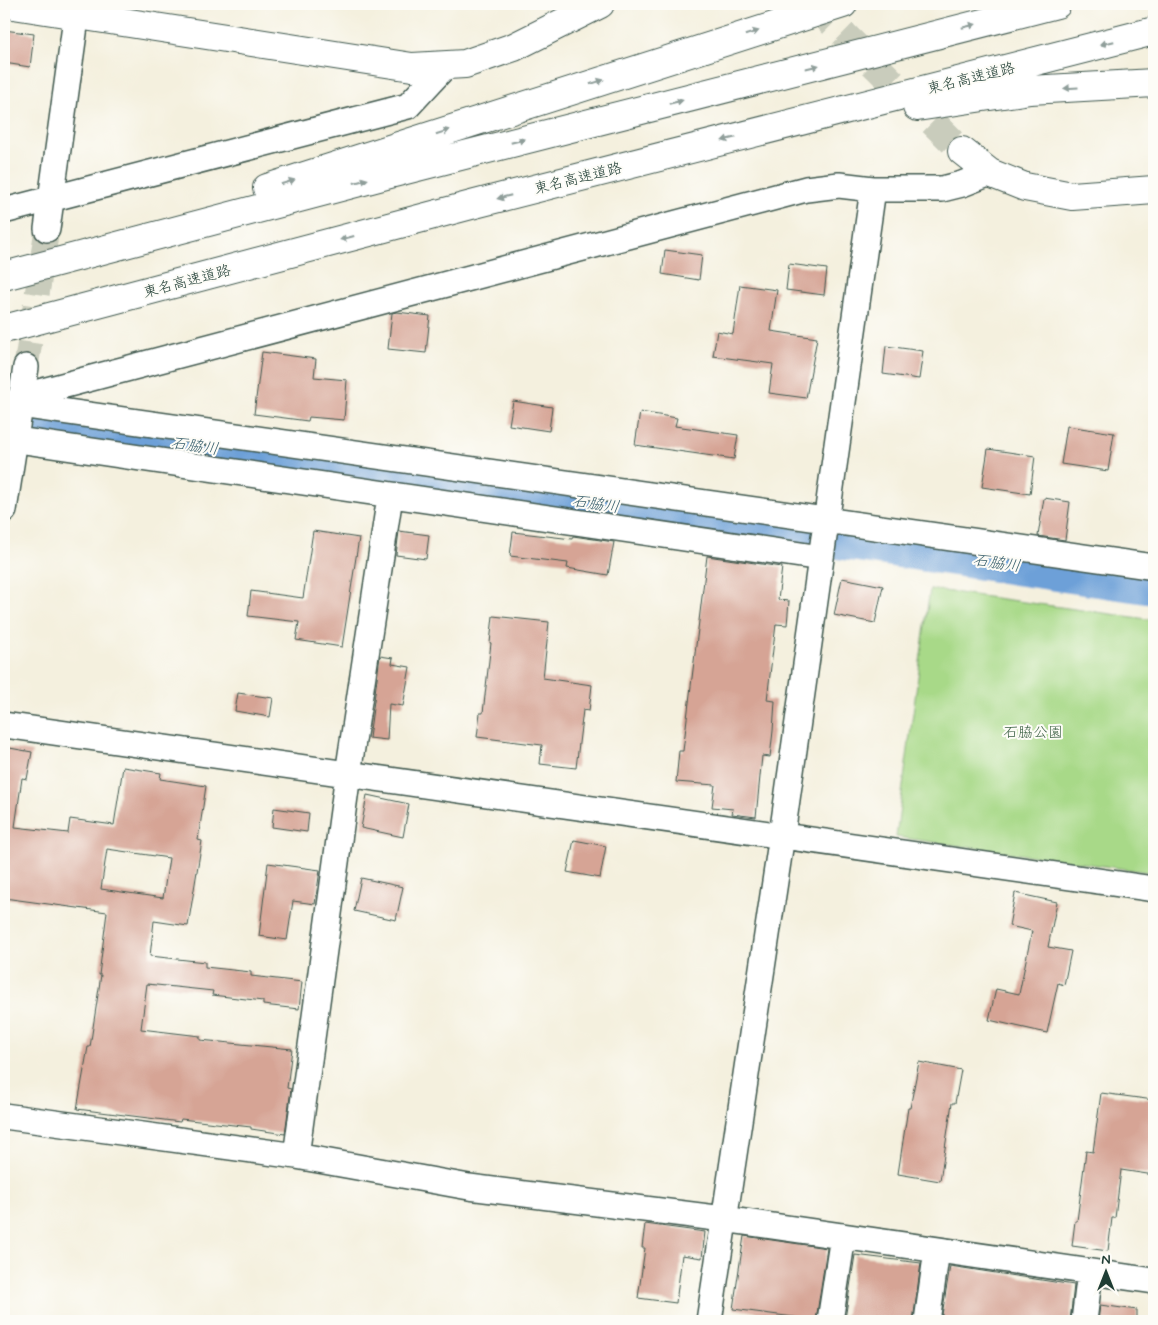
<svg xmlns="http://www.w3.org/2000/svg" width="1158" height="1325" font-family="Mynerve,'Klee One',sans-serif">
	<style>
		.green { fill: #a8d988; stroke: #648b5e }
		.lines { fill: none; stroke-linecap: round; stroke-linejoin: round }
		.stream { stroke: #6da0d8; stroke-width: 7 }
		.river { stroke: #6da0d8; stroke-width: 42 }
		.building { fill: #d6a495; fill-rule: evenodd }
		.street-tunnel { stroke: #c9ccbc; stroke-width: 25; stroke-dasharray: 25 12; stroke-linecap: butt }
		.secondary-tunnel { stroke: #c9ccbc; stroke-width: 28; stroke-dasharray: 28 14; stroke-linecap: butt }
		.street-casing { stroke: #3f584e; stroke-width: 28 }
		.secondary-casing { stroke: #3f584e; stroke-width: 30 }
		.highway-casing { stroke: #3f584e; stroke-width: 30 }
		.street { stroke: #fff; stroke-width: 25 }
		.secondary { stroke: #fff; stroke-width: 28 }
		.highway { stroke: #fff; stroke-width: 28 }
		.oneway { fill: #8f9e9a }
		.labels { text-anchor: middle; stroke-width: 4; stroke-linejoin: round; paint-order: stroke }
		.street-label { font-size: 15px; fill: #1f3d34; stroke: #fdfcf7 }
		.park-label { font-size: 15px; fill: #416449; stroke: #fdfcf7 }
		.water-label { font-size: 16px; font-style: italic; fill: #3a606d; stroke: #fdfcf7 }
	</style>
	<rect width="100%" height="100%" fill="#fdfcf7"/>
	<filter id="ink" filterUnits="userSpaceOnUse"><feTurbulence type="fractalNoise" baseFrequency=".02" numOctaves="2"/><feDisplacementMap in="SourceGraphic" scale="10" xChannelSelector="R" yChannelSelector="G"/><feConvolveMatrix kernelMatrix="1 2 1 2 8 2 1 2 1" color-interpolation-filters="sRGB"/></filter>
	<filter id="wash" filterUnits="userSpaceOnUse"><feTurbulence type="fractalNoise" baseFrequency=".0096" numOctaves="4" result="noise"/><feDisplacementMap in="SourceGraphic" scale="20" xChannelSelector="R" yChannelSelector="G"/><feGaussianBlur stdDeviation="1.12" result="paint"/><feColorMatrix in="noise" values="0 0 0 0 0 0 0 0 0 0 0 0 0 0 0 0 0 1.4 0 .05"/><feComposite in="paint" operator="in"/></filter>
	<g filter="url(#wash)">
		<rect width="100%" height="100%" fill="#f4f0de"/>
		<!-- green -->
		<path class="green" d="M 930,589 L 1154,620 L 1154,873 L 896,837 Z"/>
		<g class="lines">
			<!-- stream -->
			<path class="stream" d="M 4,418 L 37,422"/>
			<!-- river -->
			<path class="river" d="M 37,422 L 1154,584"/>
		</g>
		<g id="blocks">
			<!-- building -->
			<path class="building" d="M 4,30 L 34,34 L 30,67 L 4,63 Z
				M 665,250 L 702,255 L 699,280 L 662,274 Z
				M 789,264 L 827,269 L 824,295 L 786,290 Z
				M 740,285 L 777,290 L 771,331 L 817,338 L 806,398 L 769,393 L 773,364 L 713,356 L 717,331 L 733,334 Z
				M 397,312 L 430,316 L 426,353 L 388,349 L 392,313 Z
				M 886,346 L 923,351 L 919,379 L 883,374 Z
				M 262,352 L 316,359 L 314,377 L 347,380 L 344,420 L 309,417 L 308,421 L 254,414 Z
				M 513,401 L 552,407 L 549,431 L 509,425 Z
				M 640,412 L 677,418 L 675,426 L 738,435 L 734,459 L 635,445 Z
				M 1067,426 L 1114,433 L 1108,471 L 1061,464 Z
				M 988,449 L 1035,456 L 1030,494 L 982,487 Z
				M 1044,498 L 1070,502 L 1065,540 L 1038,536 Z
				M 313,531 L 359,538 L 342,647 L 296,640 L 299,622 L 248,616 L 251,591 L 303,598 Z
				M 399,531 L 429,535 L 426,559 L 396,555 Z
				M 513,532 L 572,539 L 573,536 L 614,542 L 608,575 L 567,568 L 568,563 L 510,556 Z
				M 707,556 L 782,567 L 778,600 L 789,601 L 787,625 L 776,624 L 767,700 L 775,701 L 773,731 L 770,757 L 762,756 L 756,817 L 732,814 L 733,809 L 712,807 L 715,785 L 676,782 L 679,751 L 683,751 Z
				M 842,578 L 883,586 L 875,623 L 834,615 Z
				M 493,616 L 549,622 L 543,678 L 592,685 L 589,711 L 583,710 L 576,768 L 540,764 L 542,745 L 477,737 L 480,713 L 483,713 L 491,643 L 490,643 Z
				M 380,656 L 393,658 L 392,664 L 410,667 L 403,706 L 389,704 L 387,740 L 369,738 Z
				M 238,693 L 273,698 L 270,717 L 235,711 Z
				M 4,747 L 32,752 L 27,779 L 22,778 L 15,827 L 68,833 L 70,819 L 114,825 L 123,767 L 161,773 L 160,779 L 206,786 L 198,840 L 202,841 L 188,926 L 154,921 L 150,956 L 205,962 L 205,967 L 251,972 L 251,976 L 302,982 L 299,1009 L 263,1005 L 263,1001 L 212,995 L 213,991 L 147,984 L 141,1029 L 200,1036 L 200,1040 L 292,1049 L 287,1088 L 291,1089 L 285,1134 L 251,1129 L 251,1127 L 181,1119 L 180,1122 L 77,1109 L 88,1047 L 90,1047 L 101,975 L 99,975 L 107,912 L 4,898 ZM 107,849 L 169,858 L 163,898 L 101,889 Z
				M 367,795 L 409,804 L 403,837 L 361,828 Z
				M 274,808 L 309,813 L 307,832 L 272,827 Z
				M 574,840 L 606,846 L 600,878 L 567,872 Z
				M 268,863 L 320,870 L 315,904 L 293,901 L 287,940 L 259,936 Z
				M 361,878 L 403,887 L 396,920 L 354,911 Z
				M 1015,893 L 1057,902 L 1048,947 L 1071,951 L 1064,985 L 1058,983 L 1047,1033 L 989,1020 L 996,989 L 1019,994 L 1032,931 L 1009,926 Z
				M 919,1062 L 961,1070 L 955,1103 L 952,1103 L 940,1181 L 898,1174 L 908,1108 L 910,1108 Z
				M 1101,1093 L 1154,1100 L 1154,1175 L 1121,1170 L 1115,1218 L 1112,1218 L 1108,1251 L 1072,1246 L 1075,1221 L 1077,1221 L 1086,1151 L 1093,1152 Z
				M 645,1224 L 705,1232 L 702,1258 L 682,1255 L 676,1303 L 638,1298 L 645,1248 L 642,1248 Z
				M 744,1236 L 827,1248 L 816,1320 L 733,1309 Z
				M 855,1255 L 921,1263 L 913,1321 L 864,1321 L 845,1319 Z
				M 950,1266 L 1074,1285 L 1070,1321 L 941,1321 Z
				M 1100,1305 L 1137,1310 L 1137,1321 L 1098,1321 Z"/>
		</g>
	</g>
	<g filter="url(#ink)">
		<use href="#blocks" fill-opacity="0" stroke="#3f584e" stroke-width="1"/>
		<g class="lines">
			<!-- street-tunnel -->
			<path class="street-tunnel" d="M 26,367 L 47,229"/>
			<!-- secondary-tunnel -->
			<path class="secondary-tunnel" d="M 813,4 L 962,151"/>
			<!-- street casing -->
			<g class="street-casing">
				<path id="street" d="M 4,211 L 408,106 L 446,65
					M 47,229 L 78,4
					M 20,397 L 806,189 L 839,185 L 873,189 L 942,189 L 962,184 L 990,173
					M 19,405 L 1154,567
					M 4,438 L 821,558
					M 4,510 L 26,367
					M 4,725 L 1154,889
					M 4,1116 L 296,1156 L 469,1187 L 724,1219 L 1154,1281
					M 296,1156 L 348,774 L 390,496
					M 709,1321 L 782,835 L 873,189
					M 830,1321 L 843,1236
					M 927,1321 L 937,1250
					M 1084,1321 L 1090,1272"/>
			</g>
			<!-- secondary casing -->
			<g class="secondary-casing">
				<path id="secondary" d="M 7,4 L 412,67 L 465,64 L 514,47 L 600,4
					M 962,151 L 990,173 L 1025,187 L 1072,196 L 1154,190"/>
			</g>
			<!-- highway casing -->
			<g class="highway-casing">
				<path id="highway" d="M 917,107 L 1030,90 L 1154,83
					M 267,188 L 843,4
					M 4,276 L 390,174 L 1057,4
					M 4,329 L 475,204 L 1154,31"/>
			</g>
			<!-- street -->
			<use href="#street" class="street"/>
			<!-- secondary -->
			<use href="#secondary" class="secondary"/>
			<!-- highway -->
			<use href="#highway" class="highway"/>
		</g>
		<!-- one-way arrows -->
		<defs><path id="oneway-solid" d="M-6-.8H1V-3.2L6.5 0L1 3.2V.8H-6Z" transform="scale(1.25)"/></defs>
		<g class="oneway">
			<use href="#oneway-solid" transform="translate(969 26) rotate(-14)"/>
			<use href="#oneway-solid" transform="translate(752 33) rotate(-18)"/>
			<use href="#oneway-solid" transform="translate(1107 43) rotate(166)"/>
			<use href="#oneway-solid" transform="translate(812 67) rotate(-14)"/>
			<use href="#oneway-solid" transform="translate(597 82) rotate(-18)"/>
			<use href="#oneway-solid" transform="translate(1071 88) rotate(177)"/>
			<use href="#oneway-solid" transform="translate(676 102) rotate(-14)"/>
			<use href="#oneway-solid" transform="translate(443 132) rotate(-18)"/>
			<use href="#oneway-solid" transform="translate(729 139) rotate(166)"/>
			<use href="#oneway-solid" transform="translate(518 141) rotate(-14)"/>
			<use href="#oneway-solid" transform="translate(361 181) rotate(-15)"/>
			<use href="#oneway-solid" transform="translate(288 182) rotate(-18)"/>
			<use href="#oneway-solid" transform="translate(504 197) rotate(166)"/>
			<use href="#oneway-solid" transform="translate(347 238) rotate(165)"/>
		</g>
	</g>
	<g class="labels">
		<!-- street labels -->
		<g class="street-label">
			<text transform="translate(971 78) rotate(-14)" y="5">東名高速道路</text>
			<text transform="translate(578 178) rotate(-14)" y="5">東名高速道路</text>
			<text transform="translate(187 281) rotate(-15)" y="5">東名高速道路</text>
		</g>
		<!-- park labels -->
		<g class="park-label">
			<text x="1033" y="737">石脇公園</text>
		</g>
		<!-- water labels -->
		<g class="water-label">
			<text transform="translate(195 445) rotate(8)" y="6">石脇川</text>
			<text transform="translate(596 503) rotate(8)" y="6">石脇川</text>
			<text transform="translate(997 562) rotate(8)" y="6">石脇川</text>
		</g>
	</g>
	<!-- margin -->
	<rect width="1158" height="1325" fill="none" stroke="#fdfcf7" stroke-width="20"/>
	<!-- north arrow -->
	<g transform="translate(1106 1272)" stroke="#fdfcf7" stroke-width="4" paint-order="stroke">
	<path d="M0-4L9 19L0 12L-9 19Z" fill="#1f3d34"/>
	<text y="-8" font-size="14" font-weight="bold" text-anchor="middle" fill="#1f3d34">N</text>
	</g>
</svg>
